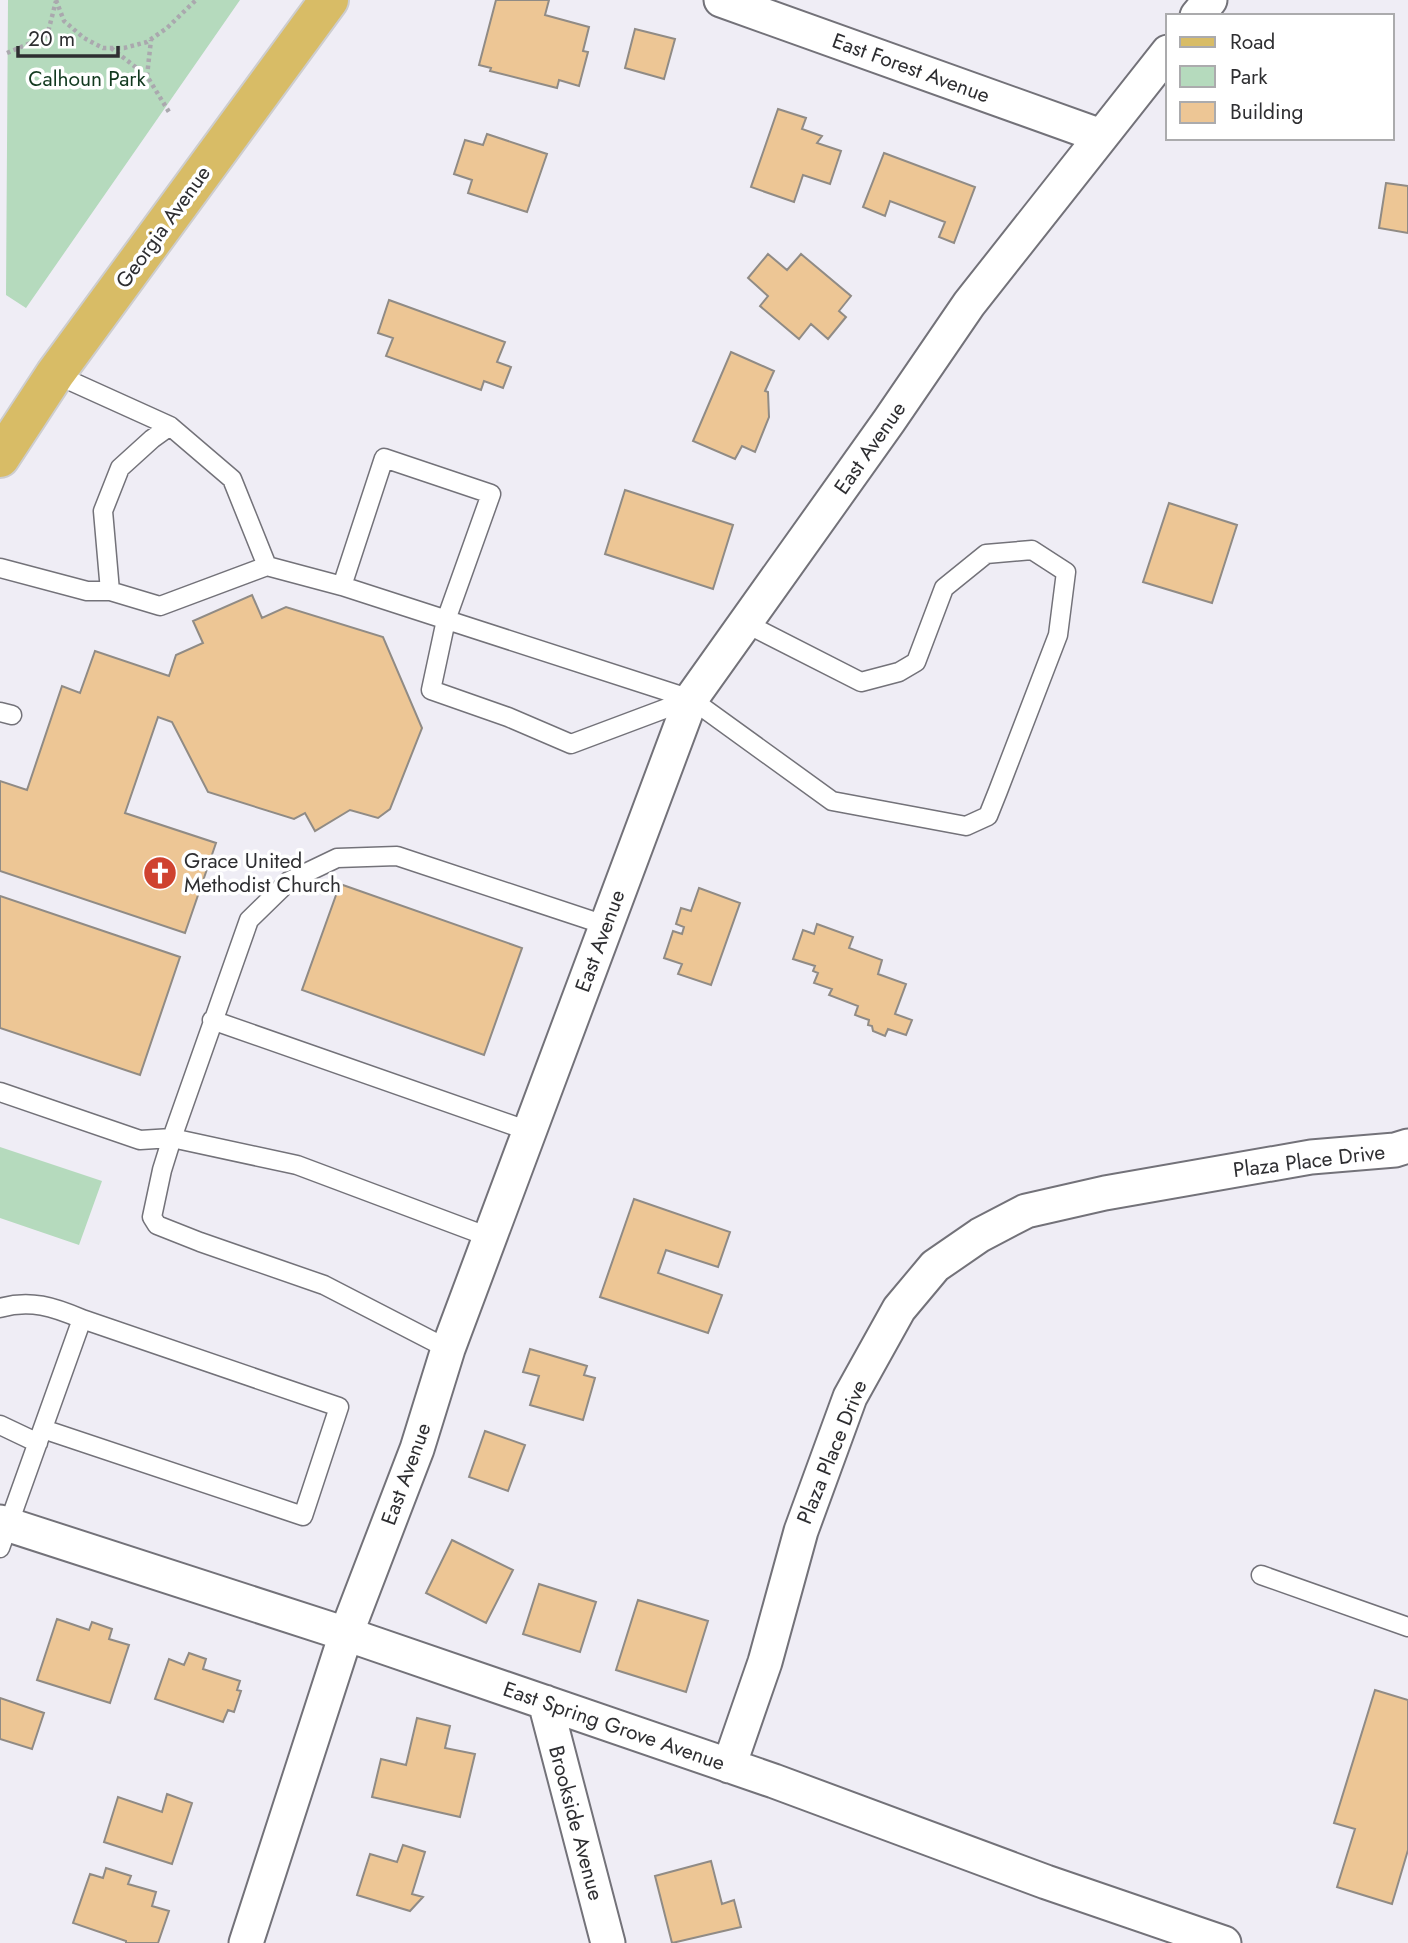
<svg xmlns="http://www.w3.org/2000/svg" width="1408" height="1943" font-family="Jost,sans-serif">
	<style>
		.green { fill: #b5dabd }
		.building { fill: #edc695; stroke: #908b85; stroke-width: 2 }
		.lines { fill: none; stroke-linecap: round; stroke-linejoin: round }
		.lane-casing { stroke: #737279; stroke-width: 21 }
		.street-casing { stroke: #737279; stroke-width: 37 }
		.primary-casing { stroke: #cdcdce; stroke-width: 42 }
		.path { stroke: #aaa8ae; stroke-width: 4.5; stroke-dasharray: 3.5 3.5; stroke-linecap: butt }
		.lane { stroke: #fff; stroke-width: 18 }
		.street { stroke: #fff; stroke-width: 33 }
		.primary { stroke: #d8bc66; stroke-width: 38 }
		.labels { text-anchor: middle; stroke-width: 7; stroke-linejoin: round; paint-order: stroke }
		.street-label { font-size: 21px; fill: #2e2e31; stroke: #fff }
		.park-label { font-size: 21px; fill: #12391f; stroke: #fff }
		.poi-label { font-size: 21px; fill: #2e2e31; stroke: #fff; text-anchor: start }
	</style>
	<rect width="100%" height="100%" fill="#efedf5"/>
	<!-- green -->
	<path class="green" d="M 8,0 L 240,0 L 26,308 L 6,295 Z
		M 0,1147 L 102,1181 L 79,1245 L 0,1218 Z"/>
	<!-- building -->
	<path class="building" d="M 496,0 L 549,0 L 545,15 L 589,27 L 583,51 L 588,52 L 579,86 L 559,80 L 557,88 L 490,71 L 491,68 L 479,65 Z
		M 635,29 L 675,39 L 664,79 L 625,68 Z
		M 778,109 L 806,118 L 802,129 L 822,136 L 817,143 L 841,151 L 830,184 L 803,175 L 794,202 L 751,187 Z
		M 487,134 L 547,154 L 527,212 L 468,193 L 472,180 L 454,174 L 465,140 L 483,145 Z
		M 884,153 L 975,187 L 954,243 L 939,237 L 945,222 L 890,201 L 885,216 L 863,207 Z
		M 1386,183 L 1408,186 L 1408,233 L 1379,228 Z
		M 768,254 L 787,270 L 801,254 L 851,296 L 839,311 L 846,317 L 828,339 L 811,324 L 799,339 L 760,306 L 768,296 L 748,278 Z
		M 389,300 L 505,342 L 497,362 L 511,367 L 503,388 L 484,381 L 481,390 L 386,356 L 393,338 L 378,333 Z
		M 731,352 L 774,371 L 765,391 L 768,392 L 769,417 L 755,452 L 742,446 L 735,459 L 693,441 Z
		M 625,490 L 733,525 L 713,589 L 605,554 Z
		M 1169,503 L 1237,525 L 1212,603 L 1143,582 Z
		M 252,595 L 262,618 L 286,607 L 383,637 L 422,728 L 390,809 L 378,818 L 350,810 L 315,831 L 305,813 L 294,819 L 208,792 L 172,722 L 158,717 L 125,813 L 216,843 L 185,933 L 0,871 L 0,781 L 27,790 L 62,686 L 80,693 L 95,651 L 169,676 L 176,655 L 203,643 L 193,621 Z
		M 340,884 L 522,948 L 484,1055 L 302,990 Z
		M 699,888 L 740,903 L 711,985 L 678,974 L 682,964 L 664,958 L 673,931 L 682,934 L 684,927 L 676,924 L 681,908 L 691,911 Z
		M 0,896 L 180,957 L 140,1075 L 0,1028 Z
		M 817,924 L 853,937 L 849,948 L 882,960 L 878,974 L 906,984 L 895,1014 L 912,1020 L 906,1035 L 888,1029 L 885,1036 L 873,1031 L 872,1026 L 868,1025 L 869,1020 L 855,1015 L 858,1006 L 829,995 L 832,989 L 814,983 L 818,973 L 813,971 L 815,966 L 793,959 L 803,930 L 814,934 Z
		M 634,1199 L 730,1232 L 718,1267 L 666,1250 L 658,1273 L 722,1295 L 708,1333 L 600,1297 Z
		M 530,1349 L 587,1366 L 584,1375 L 595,1378 L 583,1420 L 530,1405 L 539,1376 L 523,1372 Z
		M 485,1431 L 525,1445 L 508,1491 L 469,1477 Z
		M 452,1540 L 513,1570 L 486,1623 L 426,1593 Z
		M 539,1584 L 596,1602 L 580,1652 L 523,1634 Z
		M 638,1600 L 708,1621 L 686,1692 L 616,1670 Z
		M 57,1619 L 89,1630 L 92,1622 L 112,1629 L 109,1639 L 129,1645 L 110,1703 L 37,1680 Z
		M 189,1653 L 206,1659 L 203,1669 L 240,1681 L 237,1690 L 241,1691 L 234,1712 L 228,1710 L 223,1722 L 155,1699 L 169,1659 L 184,1665 Z
		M 1375,1690 L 1408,1700 L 1408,1850 L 1392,1904 L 1337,1887 L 1355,1829 L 1334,1823 Z
		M 0,1698 L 44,1713 L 32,1749 L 0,1739 Z
		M 417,1718 L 450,1726 L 445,1748 L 475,1754 L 460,1817 L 372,1797 L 381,1759 L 406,1765 Z
		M 167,1794 L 192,1803 L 172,1864 L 104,1842 L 118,1797 L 162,1812 Z
		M 403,1845 L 425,1852 L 412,1894 L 423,1897 L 410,1911 L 357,1895 L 370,1854 L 397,1862 Z
		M 711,1861 L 722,1904 L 734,1900 L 741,1927 L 672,1943 L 655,1876 Z
		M 106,1868 L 131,1876 L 128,1884 L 156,1892 L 152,1906 L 169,1911 L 158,1943 L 126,1943 L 126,1941 L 73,1923 L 90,1874 L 103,1878 Z"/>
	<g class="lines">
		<!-- lane casing -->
		<g class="lane-casing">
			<path id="lane" d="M 55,374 L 170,426 L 232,479 L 267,566
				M 0,568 L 87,591 L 110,591 L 160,606 L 267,566 L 342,586 L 384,458 L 491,494 L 446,620 L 431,690 L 508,717 L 571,744 L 691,699
				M 342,586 L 691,699 L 832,801 L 966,826 L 988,816 L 998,791 L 1058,635 L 1066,572 L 1032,550 L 986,554 L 944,588 L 916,662 L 899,672 L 861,682 L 745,623
				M 110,591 L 103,511 L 120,468 L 152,439 L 170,426
				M 0,712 L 12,715
				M 212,1020 L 529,1131
				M 0,1092 L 140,1140 L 172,1138 L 297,1165 L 489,1237
				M 0,1308 C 30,1299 54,1307 82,1319
				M 448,1349 L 324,1285 L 200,1242 L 157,1225 L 152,1217 L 162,1170 L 172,1138 L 249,920 L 289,881 L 337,858 L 397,856 L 605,925
				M 0,1425 L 38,1443
				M 0,1548 L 82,1319 L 339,1407 L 303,1516 L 43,1429
				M 1261,1575 L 1408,1627"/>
		</g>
		<!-- street casing -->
		<g class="street-casing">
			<path id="street" d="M 721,0 L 1101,136
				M 1197,16 L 1210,0
				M 0,1522 L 346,1634 L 774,1781 L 1046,1882 L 1224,1943
				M 545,1702 L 608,1943
				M 729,1766 L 765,1662 L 801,1531 L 850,1397 L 899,1309 L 935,1266 L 980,1235 L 1026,1211 L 1105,1193 L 1311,1157 L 1395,1150 L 1408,1146
				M 246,1943 L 346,1634 L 417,1449 L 448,1349 L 691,699 L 889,421 L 969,304 L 1168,52"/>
		</g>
		<!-- primary casing -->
		<g class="primary-casing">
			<path id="primary" d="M 0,458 L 55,374 L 329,0"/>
		</g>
		<!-- path -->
		<path class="path" d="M 56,0 L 64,21 L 84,38 L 103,48 L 124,48 L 147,42 L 167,28 L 196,0
			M 111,48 L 147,76 L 169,112
			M 7,53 L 47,36 L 56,1
			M 147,76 L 151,40"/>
		<!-- lane -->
		<use href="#lane" class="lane"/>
		<!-- street -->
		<use href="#street" class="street"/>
		<!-- primary -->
		<use href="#primary" class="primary"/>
	</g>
	<!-- icons -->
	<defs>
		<g id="church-disc" transform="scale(1.75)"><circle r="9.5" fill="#cf422f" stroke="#fff"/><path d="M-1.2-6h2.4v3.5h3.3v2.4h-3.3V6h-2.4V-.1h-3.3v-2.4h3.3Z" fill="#fff"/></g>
	</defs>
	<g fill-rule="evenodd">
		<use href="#church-disc" x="160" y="873"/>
	</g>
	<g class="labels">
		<!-- street labels -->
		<g class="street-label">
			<text transform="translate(911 68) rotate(20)" y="7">East Forest Avenue</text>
			<text transform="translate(163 227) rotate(-54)" y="7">Georgia Avenue</text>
			<text transform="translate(870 448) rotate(-55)" y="7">East Avenue</text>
			<text transform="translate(600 941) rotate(-70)" y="7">East Avenue</text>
			<text transform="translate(1309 1161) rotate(-7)" y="7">Plaza Place Drive</text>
			<text transform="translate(832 1452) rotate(-68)" y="7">Plaza Place Drive</text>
			<text transform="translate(406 1474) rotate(-70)" y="7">East Avenue</text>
			<text transform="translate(614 1726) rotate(19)" y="7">East Spring Grove Avenue</text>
			<text transform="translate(576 1823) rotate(75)" y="7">Brookside Avenue</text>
		</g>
		<!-- park labels -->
		<g class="park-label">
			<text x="87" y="86">Calhoun Park</text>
		</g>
		<!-- poi labels -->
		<g class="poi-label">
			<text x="184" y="868">Grace United<tspan x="184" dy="24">Methodist Church</tspan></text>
		</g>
	</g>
	<!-- legend -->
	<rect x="1166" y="14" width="228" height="126" fill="#ffffff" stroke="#ababad" stroke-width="2"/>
	<rect x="1180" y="37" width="35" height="10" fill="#d8bc66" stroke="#ababad" stroke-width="2"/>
	<text x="1230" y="49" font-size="21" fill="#2e2e31">Road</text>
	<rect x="1180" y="66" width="35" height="21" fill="#b5dabd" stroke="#ababad" stroke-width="2"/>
	<text x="1230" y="84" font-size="21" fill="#2e2e31">Park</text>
	<rect x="1180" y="102" width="35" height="21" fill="#edc695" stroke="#ababad" stroke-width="2"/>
	<text x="1230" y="119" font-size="21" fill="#2e2e31">Building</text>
	<!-- scale -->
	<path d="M18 46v10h100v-10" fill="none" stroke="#2e2e31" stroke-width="3.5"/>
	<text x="28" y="46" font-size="21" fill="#2e2e31" stroke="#ffffff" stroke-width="5" paint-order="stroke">20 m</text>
</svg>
